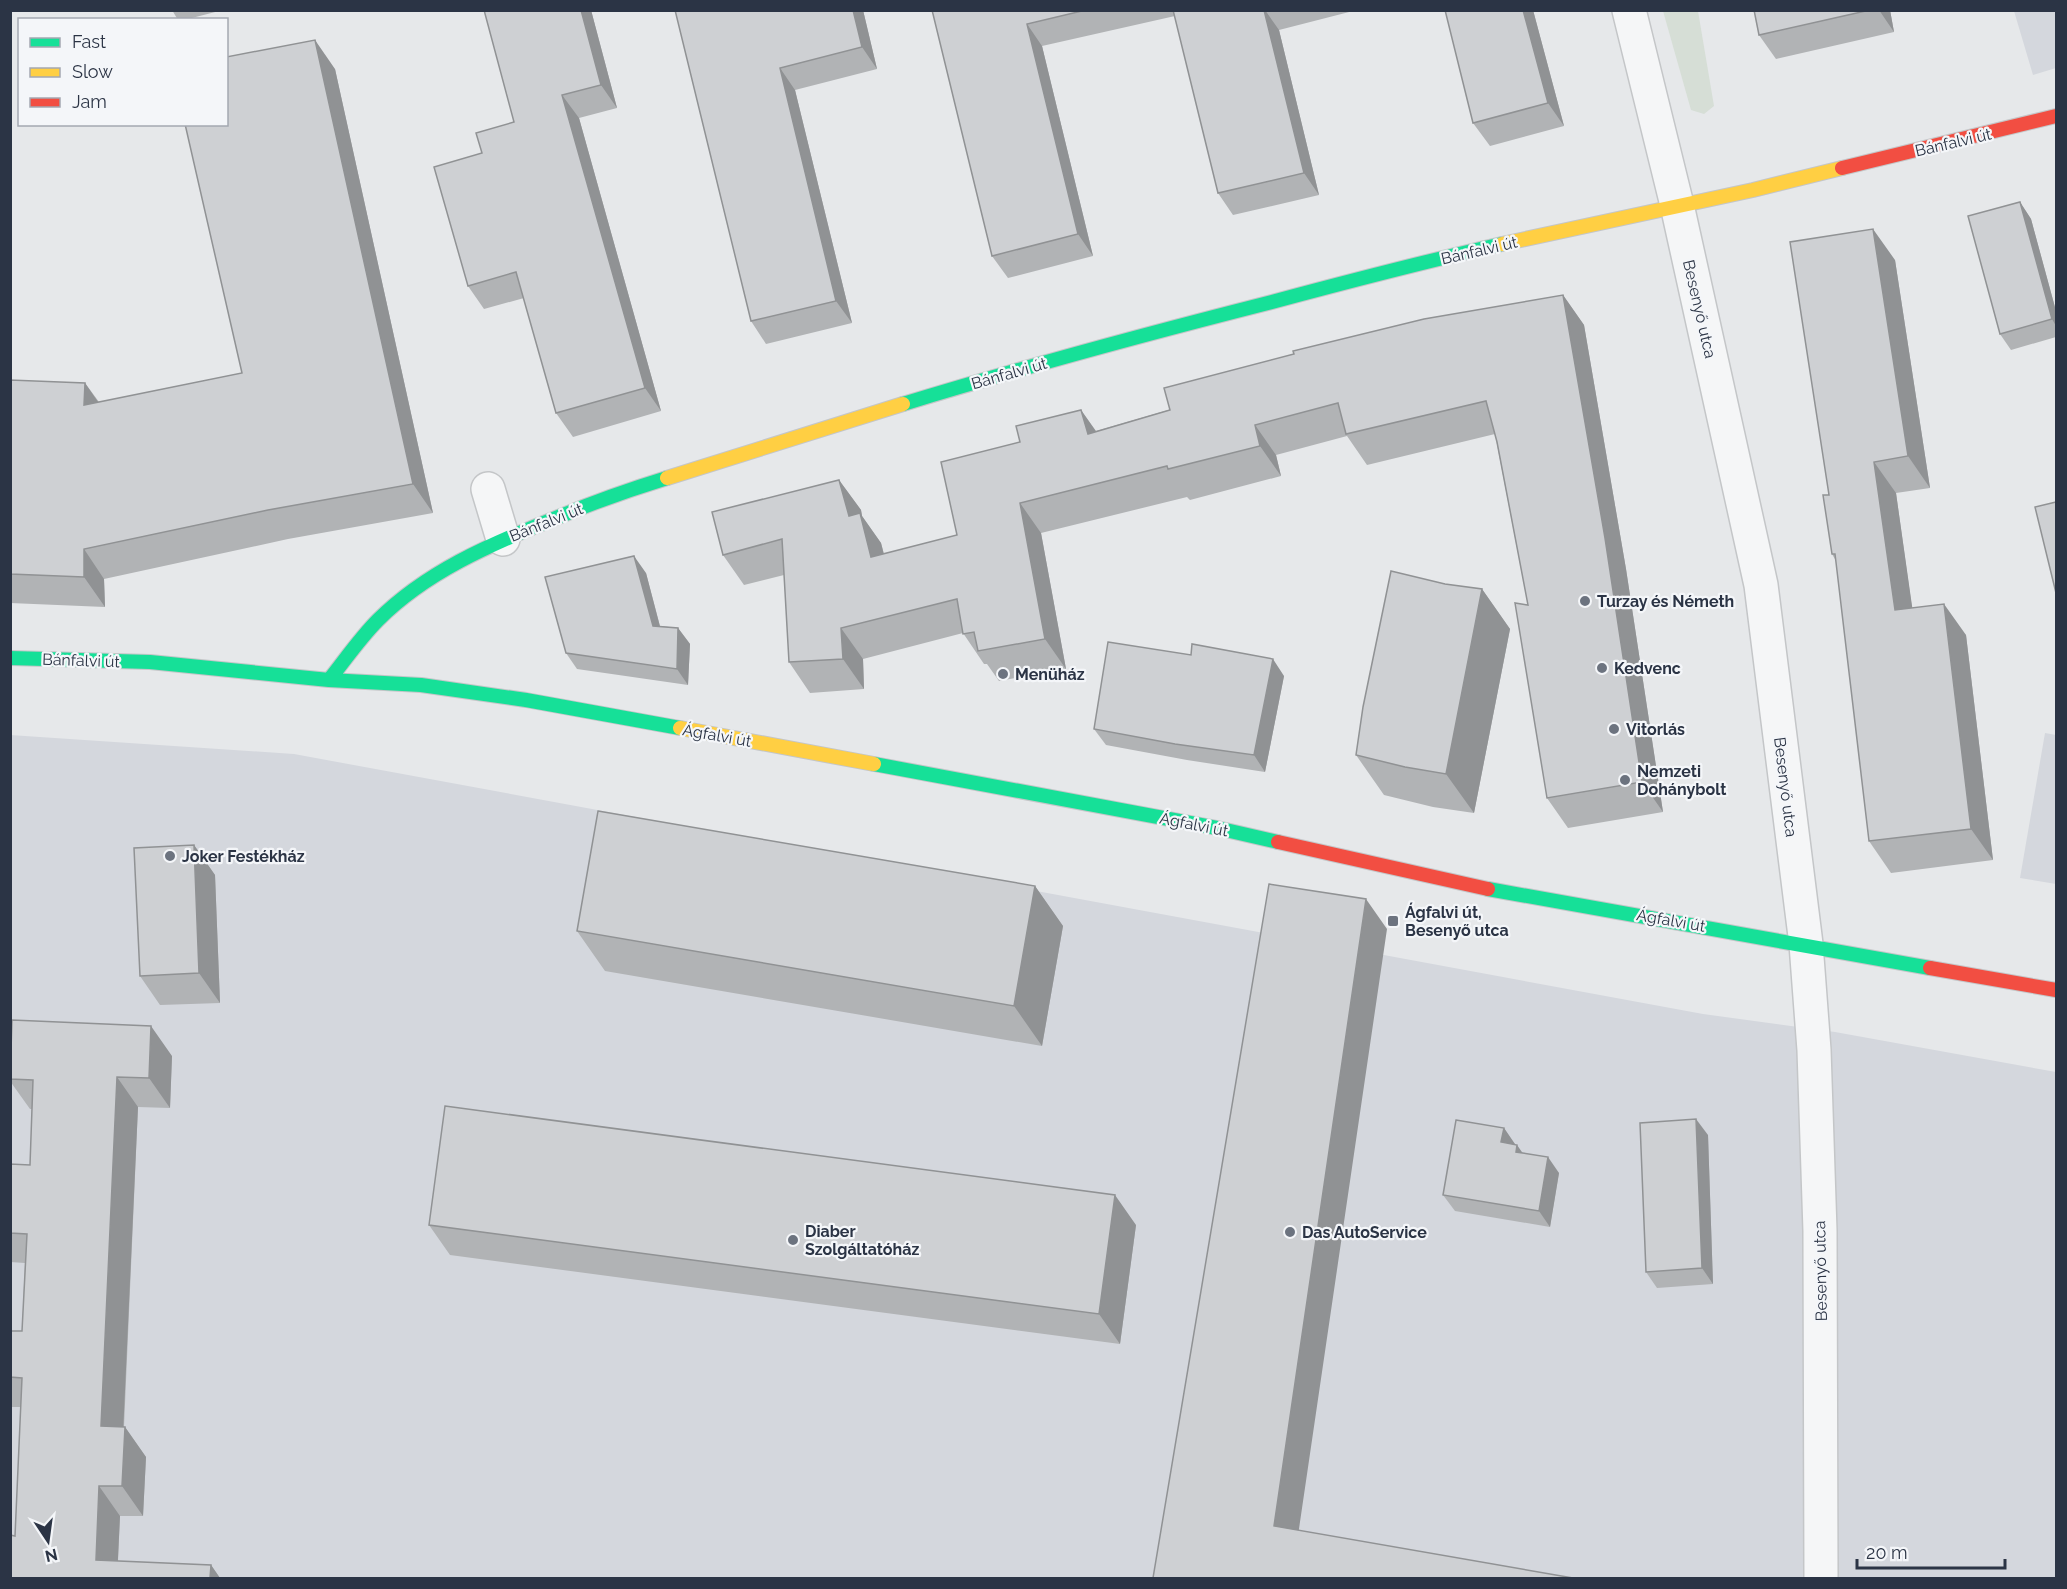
<svg xmlns="http://www.w3.org/2000/svg" width="2067" height="1589" font-family="Raleway,sans-serif">
	<style>
		.built { fill: #d4d7dd }
		.green { fill: #d6ded6 }
		.lines { fill: none; stroke-linecap: round; stroke-linejoin: round }
		.street-casing { stroke: #c4c6c8; stroke-width: 36 }
		.fast-casing { stroke: #c4c6c8; stroke-width: 16 }
		.slow-casing { stroke: #c4c6c8; stroke-width: 16 }
		.jam-casing { stroke: #c4c6c8; stroke-width: 16 }
		.street { stroke: #f5f6f7; stroke-width: 33 }
		.fast { stroke: #16e098; stroke-width: 14 }
		.slow { stroke: #ffcf43; stroke-width: 14 }
		.jam { stroke: #f24e42; stroke-width: 14 }
		.wall { fill: #b1b3b5 }
		.shaded-wall { fill: #909294 }
		.building { fill: #ced0d3; stroke: #909294; stroke-width: 1.5 }
		.poi-dot { fill: #6c737f; stroke: #f4f6f9; stroke-width: 2 }
		.labels { text-anchor: middle; stroke-width: 4.5; stroke-linejoin: round; paint-order: stroke }
		.street-label { font-size: 16px; fill: #2b3445; stroke: #f4f6f9 }
		.poi-label { font-size: 16px; font-weight: bold; fill: #2b3445; stroke: #f4f6f9; text-anchor: start }
	</style>
	<rect width="100%" height="100%" fill="#e6e8ea"/>
	<!-- built -->
	<path class="built" d="M 2014,11 L 2056,11 L 2056,68 L 2033,75 Z
		M 2045,733 L 2056,735 L 2056,884 L 2020,878 Z
		M 10,735 L 294,754 L 1703,1014 L 1835,1032 L 2056,1072 L 2056,1578 L 11,1578 Z"/>
	<!-- green -->
	<path class="green" d="M 1663,11 L 1698,11 L 1714,106 L 1704,114 L 1691,110 Z"/>
	<g class="lines">
		<!-- street casing -->
		<g class="street-casing">
			<path id="street" d="M 1629,10 L 1677,205 L 1761,585 L 1806,944 L 1814,1050 L 1820,1231 L 1821,1578
				M 488,489 L 503,539"/>
		</g>
		<!-- fast casing -->
		<g class="fast-casing">
			<path id="fast" d="M 903,404 C 1024,367 1146,334 1268,303 C 1346,282 1423,262 1502,244
				M 10,658 L 150,662 L 329,680 L 421,685 L 526,700 L 680,728
				M 329,680 C 345,660 360,638 378,620 C 426,572 489,545 551,520 C 589,504 628,490 667,478
				M 874,764 L 1217,828 L 1278,842
				M 1488,889 L 1930,968"/>
		</g>
		<!-- slow casing -->
		<g class="slow-casing">
			<path id="slow" d="M 1502,244 L 1753,190 L 1842,168
				M 667,478 L 903,404
				M 680,728 L 874,764"/>
		</g>
		<!-- jam casing -->
		<g class="jam-casing">
			<path id="jam" d="M 1842,168 L 2056,116
				M 1278,842 L 1488,889
				M 1930,968 L 2056,990"/>
		</g>
		<!-- street -->
		<use href="#street" class="street"/>
		<!-- fast -->
		<use href="#fast" class="fast"/>
		<!-- slow -->
		<use href="#slow" class="slow"/>
		<!-- jam -->
		<use href="#jam" class="jam"/>
	</g>
	<!-- wall -->
	<path class="wall" d="M 172,10 L 223,10 L 184,20 L 178,20 Z
		M 484,10 L 591,10 L 617,108 L 579,118 L 661,411 L 573,437 L 556,413 L 524,298 L 484,309 L 468,286 L 482,153 L 514,122 Z
		M 675,10 L 863,10 L 877,69 L 795,90 L 852,323 L 766,344 L 751,321 Z
		M 932,10 L 1357,10 L 1279,30 L 1319,195 L 1233,215 L 1218,193 L 1175,16 L 1042,46 L 1093,256 L 1008,278 L 992,256 Z
		M 1533,10 L 1564,126 L 1490,146 L 1473,123 Z
		M 1754,10 L 1890,10 L 1894,32 L 1776,59 L 1759,35 Z
		M 335,69 L 433,513 L 288,539 L 104,579 L 105,607 L 10,603 L 10,380 L 85,383 L 99,402 L 242,373 Z
		M 2020,202 L 2031,219 L 2056,311 L 2056,337 L 2011,350 L 2000,334 Z
		M 1895,260 L 1930,488 L 1896,493 L 1912,608 L 1966,635 L 1993,860 L 1891,873 L 1869,841 L 1836,561 L 1832,554 L 1829,495 Z
		M 1563,295 L 1584,325 L 1626,569 L 1663,812 L 1568,828 L 1547,798 L 1528,605 L 1495,434 L 1367,465 L 1347,436 L 1276,455 L 1281,476 L 1190,500 L 1187,497 L 1041,533 L 1066,669 L 999,681 L 987,664 L 984,664 L 963,633 L 863,659 L 864,689 L 810,693 L 789,662 L 784,575 L 744,585 L 723,555 L 839,480 L 861,510 L 862,516 L 881,543 L 884,554 L 957,535 L 1020,442 L 1081,410 L 1096,431 Z
		M 646,573 L 660,626 L 678,628 L 690,644 L 688,685 L 577,669 L 566,653 Z
		M 1445,584 L 1482,589 L 1510,629 L 1474,813 L 1433,807 L 1384,795 L 1356,755 Z
		M 1191,655 L 1284,676 L 1265,772 L 1187,760 L 1106,745 L 1094,729 Z
		M 194,845 L 215,875 L 220,1003 L 160,1005 L 140,976 Z
		M 1035,886 L 1063,926 L 1042,1046 L 605,971 L 577,931 Z
		M 10,1052 L 172,1056 L 170,1108 L 138,1107 L 124,1427 L 125,1427 L 146,1457 L 143,1516 L 120,1516 L 118,1561 L 211,1565 L 220,1578 L 10,1578 L 15,1536 L 21,1407 L 10,1407 L 10,1331 L 22,1331 L 25,1263 L 10,1262 L 10,1164 L 30,1165 L 32,1109 L 30,1109 L 10,1081 Z
		M 1504,1128 L 1515,1145 L 1522,1153 L 1559,1173 L 1550,1227 L 1455,1211 L 1443,1195 Z
		M 1708,1135 L 1713,1284 L 1657,1288 L 1646,1272 Z
		M 429,1225 L 1136,1225 L 1120,1344 L 450,1255 Z"/>
	<!-- shaded-wall -->
	<path class="shaded-wall" d="M 581,10 L 591,10 L 617,108 L 601,85 Z
		M 853,10 L 863,10 L 877,69 L 862,47 Z
		M 1264,10 L 1265,10 L 1279,30 L 1319,195 L 1304,173 Z
		M 1523,10 L 1533,10 L 1564,126 L 1548,103 Z
		M 1879,10 L 1890,10 L 1894,32 Z
		M 1027,24 L 1042,46 L 1093,256 L 1078,234 Z
		M 315,40 L 335,69 L 433,513 L 413,484 Z
		M 780,68 L 795,90 L 852,323 L 836,301 Z
		M 562,95 L 579,118 L 661,411 L 645,388 Z
		M 2020,202 L 2031,219 L 2056,311 L 2056,326 L 2052,319 Z
		M 1873,229 L 1895,260 L 1930,488 L 1908,456 Z
		M 1563,295 L 1584,325 L 1626,569 L 1663,812 L 1642,782 Z
		M 85,383 L 105,412 L 84,405 Z
		M 1081,410 L 1102,440 L 1088,434 Z
		M 1255,425 L 1276,455 L 1281,476 L 1260,446 Z
		M 1874,462 L 1896,493 L 1917,641 L 1895,610 Z
		M 839,480 L 861,510 L 862,516 L 881,543 L 892,587 L 871,557 L 849,516 Z
		M 1020,503 L 1041,533 L 1066,669 L 1045,639 Z
		M 84,549 L 104,579 L 105,607 L 84,577 Z
		M 634,556 L 646,573 L 664,642 L 653,626 Z
		M 1482,589 L 1510,629 L 1474,813 L 1446,774 Z
		M 1944,604 L 1966,635 L 1993,860 L 1971,829 Z
		M 678,628 L 690,644 L 688,685 L 677,669 Z
		M 841,628 L 863,659 L 864,689 L 843,659 Z
		M 1273,659 L 1284,676 L 1265,772 L 1254,755 Z
		M 194,845 L 215,875 L 220,1003 L 199,973 Z
		M 1035,886 L 1063,926 L 1042,1046 L 1014,1006 Z
		M 1366,899 L 1387,929 L 1295,1556 L 1274,1526 Z
		M 151,1026 L 172,1056 L 170,1108 L 149,1078 Z
		M 117,1077 L 138,1107 L 122,1456 L 101,1426 Z
		M 1696,1119 L 1708,1135 L 1713,1284 L 1702,1268 Z
		M 1504,1128 L 1515,1144 L 1512,1158 L 1501,1142 Z
		M 1517,1145 L 1529,1162 L 1516,1152 Z
		M 1548,1157 L 1559,1173 L 1550,1227 L 1539,1211 Z
		M 1115,1195 L 1136,1225 L 1120,1344 L 1099,1314 Z
		M 125,1427 L 146,1457 L 143,1516 L 122,1486 Z
		M 99,1486 L 120,1516 L 117,1578 L 96,1560 Z
		M 211,1565 L 220,1578 L 210,1578 Z"/>
	<!-- building -->
	<path class="building" d="M 484,10 L 581,10 L 601,85 L 562,95 L 645,388 L 556,413 L 516,272 L 468,286 L 434,167 L 482,153 L 476,133 L 514,122 Z
		M 675,10 L 853,10 L 862,47 L 780,68 L 836,301 L 751,321 Z
		M 932,10 L 1086,10 L 1027,24 L 1078,234 L 992,256 Z
		M 1173,10 L 1264,10 L 1304,173 L 1218,193 Z
		M 1445,10 L 1523,10 L 1548,103 L 1473,123 Z
		M 1754,10 L 1870,10 L 1759,35 Z
		M 315,40 L 413,484 L 268,510 L 84,549 L 84,577 L 10,574 L 10,380 L 85,383 L 84,405 L 242,373 L 185,124 L 226,124 L 226,57 Z
		M 2020,202 L 2052,319 L 2000,334 L 1968,216 Z
		M 1873,229 L 1908,456 L 1874,462 L 1895,610 L 1944,604 L 1971,829 L 1869,841 L 1835,554 L 1832,554 L 1823,495 L 1829,495 L 1790,242 Z
		M 1563,295 L 1605,538 L 1642,782 L 1547,798 L 1515,603 L 1528,605 L 1497,442 L 1486,401 L 1346,434 L 1338,403 L 1255,425 L 1260,446 L 1168,469 L 1167,466 L 1020,503 L 1045,639 L 978,651 L 974,632 L 963,634 L 957,599 L 841,628 L 843,659 L 789,662 L 782,539 L 723,555 L 712,512 L 839,480 L 849,516 L 860,513 L 871,557 L 957,535 L 941,462 L 1020,442 L 1016,426 L 1081,410 L 1088,434 L 1170,410 L 1164,388 L 1294,354 L 1293,351 L 1424,319 Z
		M 2056,502 L 2056,593 L 2035,507 Z
		M 634,556 L 653,626 L 678,628 L 677,669 L 566,653 L 545,577 Z
		M 1391,571 L 1445,584 L 1482,589 L 1446,774 L 1405,767 L 1356,755 L 1363,707 Z
		M 1108,642 L 1191,655 L 1192,644 L 1273,659 L 1254,755 L 1175,744 L 1094,729 Z
		M 598,811 L 1035,886 L 1014,1006 L 577,931 Z
		M 194,845 L 199,973 L 140,976 L 134,848 Z
		M 1269,884 L 1366,899 L 1274,1526 L 1573,1578 L 1153,1578 Z
		M 12,1020 L 151,1026 L 149,1078 L 117,1077 L 101,1426 L 125,1427 L 122,1486 L 99,1486 L 96,1560 L 211,1565 L 210,1578 L 10,1578 L 10,1535 L 15,1536 L 22,1378 L 10,1377 L 10,1331 L 22,1331 L 27,1234 L 10,1233 L 10,1164 L 30,1165 L 33,1080 L 10,1079 Z
		M 445,1106 L 1115,1195 L 1099,1314 L 429,1225 Z
		M 1696,1119 L 1702,1268 L 1646,1272 L 1640,1123 Z
		M 1456,1120 L 1504,1128 L 1501,1142 L 1517,1145 L 1516,1152 L 1548,1157 L 1539,1211 L 1443,1195 Z"/>
	<!-- markers -->
	<g class="poi-dot">
		<circle cx="1585" cy="601" r="6"/>
		<circle cx="1602" cy="668" r="6"/>
		<circle cx="1003" cy="674" r="6"/>
		<circle cx="1614" cy="729" r="6"/>
		<circle cx="1625" cy="780" r="6"/>
		<circle cx="170" cy="856" r="6"/>
		<rect x="1387" y="915" width="12" height="12" rx="3"/>
		<circle cx="1290" cy="1232" r="6"/>
		<circle cx="793" cy="1240" r="6"/>
	</g>
	<g class="labels">
		<!-- street labels -->
		<g class="street-label">
			<text transform="translate(1953 142) rotate(-13)" y="6">Bánfalvi út</text>
			<text transform="translate(1479 250) rotate(-13)" y="6">Bánfalvi út</text>
			<text transform="translate(1700 309) rotate(77)" y="6">Besenyő utca</text>
			<text transform="translate(1009 373) rotate(-16)" y="6">Bánfalvi út</text>
			<text transform="translate(546 522) rotate(-22)" y="6">Bánfalvi út</text>
			<text transform="translate(81 660) rotate(2)" y="6">Bánfalvi út</text>
			<text transform="translate(717 735) rotate(10)" y="6">Ágfalvi út</text>
			<text transform="translate(1786 787) rotate(83)" y="6">Besenyő utca</text>
			<text transform="translate(1194 824) rotate(11)" y="6">Ágfalvi út</text>
			<text transform="translate(1671 920) rotate(10)" y="6">Ágfalvi út</text>
			<text transform="translate(1820 1271) rotate(-91)" y="6">Besenyő utca</text>
		</g>
		<!-- poi labels -->
		<g class="poi-label">
			<text x="1597" y="607">Turzay és Németh</text>
			<text x="1614" y="674">Kedvenc</text>
			<text x="1015" y="680">Menüház</text>
			<text x="1626" y="735">Vitorlás</text>
			<text x="1637" y="777">Nemzeti<tspan x="1637" dy="18">Dohánybolt</tspan></text>
			<text x="182" y="862">Joker Festékház</text>
			<text x="1405" y="918">Ágfalvi út,<tspan x="1405" dy="18">Besenyő utca</tspan></text>
			<text x="805" y="1237">Diaber<tspan x="805" dy="18">Szolgáltatóház</tspan></text>
			<text x="1302" y="1238">Das AutoService</text>
		</g>
	</g>
	<!-- border -->
	<rect width="2067" height="1589" fill="none" stroke="#2b3445" stroke-width="24"/>
	<!-- legend -->
	<rect x="18" y="18" width="210" height="108" fill="#f4f6f9" stroke="#a4a8b1" stroke-width="1.5"/>
	<rect x="30" y="38" width="30" height="9" fill="#16e098" stroke="#a4a8b1" stroke-width="1.5"/>
	<text x="72" y="48" font-size="18" fill="#2b3445">Fast</text>
	<rect x="30" y="68" width="30" height="9" fill="#ffcf43" stroke="#a4a8b1" stroke-width="1.5"/>
	<text x="72" y="78" font-size="18" fill="#2b3445">Slow</text>
	<rect x="30" y="98" width="30" height="9" fill="#f24e42" stroke="#a4a8b1" stroke-width="1.5"/>
	<text x="72" y="108" font-size="18" fill="#2b3445">Jam</text>
	<!-- north arrow -->
	<g transform="translate(48 1541) rotate(167)" stroke="#f4f6f9" stroke-width="4.5" paint-order="stroke">
	<path d="M0-4.5L10 22L0 15L-10 22Z" fill="#2b3445"/>
	<text y="-9" font-size="16" font-weight="bold" text-anchor="middle" fill="#2b3445">N</text>
	</g>
	<!-- scale -->
	<path d="M1857 1559v9h148v-9" fill="none" stroke="#2b3445" stroke-width="3"/>
	<text x="1866" y="1559" font-size="18" fill="#2b3445" stroke="#f4f6f9" stroke-width="4.5" paint-order="stroke">20 m</text>
</svg>
